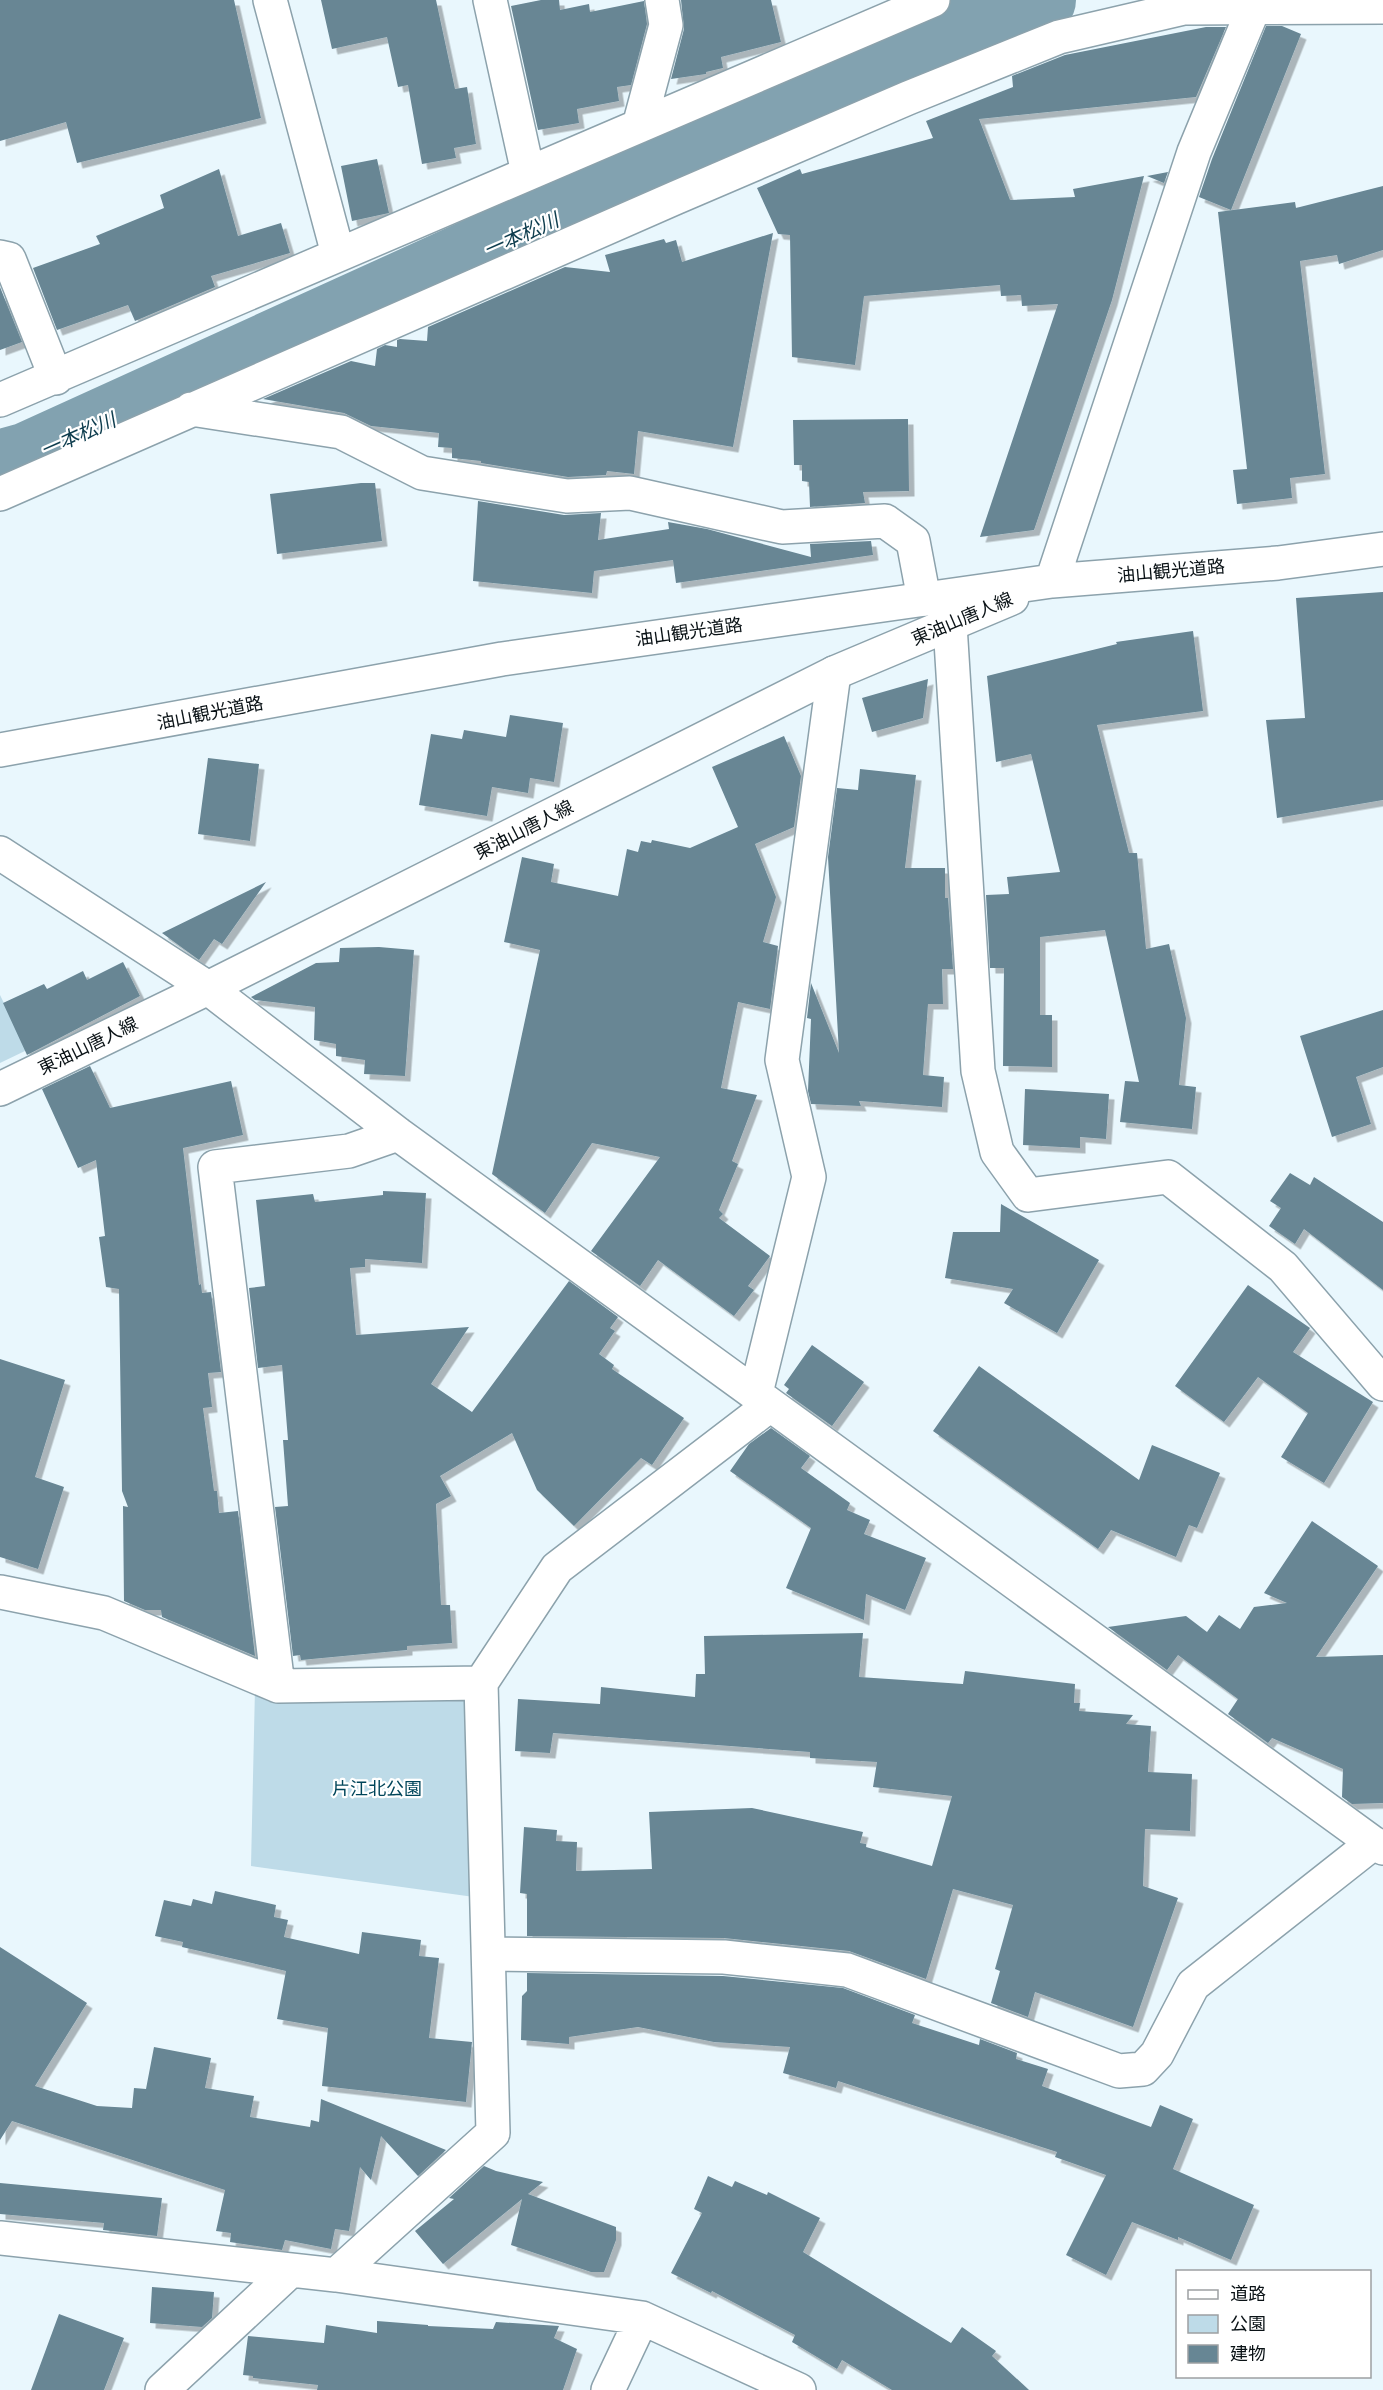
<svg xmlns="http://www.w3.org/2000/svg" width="1383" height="2390" font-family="'Space Grotesk','Noto Sans JP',sans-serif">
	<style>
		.green { fill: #bedbe8 }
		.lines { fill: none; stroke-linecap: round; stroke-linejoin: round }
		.river { stroke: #82a2b0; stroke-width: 72 }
		.building { fill: #678694; filter: url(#shadow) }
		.street-casing { stroke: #8ca2ac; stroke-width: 36 }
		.secondary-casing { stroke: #8ca2ac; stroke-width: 36 }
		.street { stroke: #fff; stroke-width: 33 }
		.secondary { stroke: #fff; stroke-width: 33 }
		.labels { text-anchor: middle; stroke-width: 4.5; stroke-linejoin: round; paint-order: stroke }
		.street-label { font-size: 18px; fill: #0a1216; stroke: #fff }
		.park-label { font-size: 18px; fill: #00455a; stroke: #fff }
		.water-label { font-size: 20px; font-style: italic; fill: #0e3d4e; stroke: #fff }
	</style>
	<defs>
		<filter id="shadow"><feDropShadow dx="5.5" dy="5.5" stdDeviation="0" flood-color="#0004"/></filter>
	</defs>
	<rect width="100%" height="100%" fill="#e9f7fd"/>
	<!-- green -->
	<path class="green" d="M 0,995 L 27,1050 L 0,1063 Z
		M 255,1688 L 472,1699 L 474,1897 L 251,1866 Z"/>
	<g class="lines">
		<!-- river -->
		<path class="river" d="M 0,466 L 28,458 L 907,58 L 1040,0"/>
	</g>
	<!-- building -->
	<path class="building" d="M 0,0 L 234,0 L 261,118 L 77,163 L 66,122 L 0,141 Z
		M 321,0 L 436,0 L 455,89 L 467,87 L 476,144 L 454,148 L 456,158 L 422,164 L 408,85 L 398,87 L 387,37 L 332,49 Z
		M 541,0 L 559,0 L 560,10 L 589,4 L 590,12 L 644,1 L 647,24 L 631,85 L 617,87 L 619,101 L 577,109 L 579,123 L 538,130 L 511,6 Z
		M 681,0 L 771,0 L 781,42 L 721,57 L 723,68 L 706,72 L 706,74 L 671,79 L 684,29 Z
		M 1266,26 L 1282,26 L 1301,34 L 1231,210 L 1199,197 L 1212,159 Z
		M 1206,27 L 1226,27 L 1196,97 L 979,119 L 1010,200 L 1075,197 L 1073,189 L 1144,176 L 1112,300 L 1034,530 L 980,537 L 1058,304 L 1022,306 L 1021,295 L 1001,296 L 1000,285 L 864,296 L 855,365 L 792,357 L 790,235 L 778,234 L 757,188 L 800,169 L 802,174 L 933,138 L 926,121 L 1013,87 L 1012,76 L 1065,55 Z
		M 377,159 L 389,213 L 352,221 L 341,166 Z
		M 219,169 L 238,236 L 281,223 L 290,253 L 211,276 L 215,287 L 135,321 L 128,305 L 57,330 L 33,268 L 100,244 L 96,236 L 164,208 L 160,195 Z
		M 1168,172 L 1164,183 L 1147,176 Z
		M 1383,186 L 1383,250 L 1339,264 L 1337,255 L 1300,261 L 1325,474 L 1290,478 L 1292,498 L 1237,504 L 1233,470 L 1247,469 L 1218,212 L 1295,202 L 1296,208 Z
		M 773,233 L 733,447 L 638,431 L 634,474 L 607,471 L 606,475 L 568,477 L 481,463 L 481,461 L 452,458 L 452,448 L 438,447 L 439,433 L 371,426 L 344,413 L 263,399 L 351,361 L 375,366 L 377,349 L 385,345 L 397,347 L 397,340 L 400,339 L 427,341 L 428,327 L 565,267 L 610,272 L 605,255 L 664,239 L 666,243 L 676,240 L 682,262 Z
		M 0,287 L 22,342 L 0,350 Z
		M 908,419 L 909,491 L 863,492 L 865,503 L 810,507 L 809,482 L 802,481 L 802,465 L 794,465 L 793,420 Z
		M 361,483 L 375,483 L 382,541 L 277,554 L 270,494 Z
		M 478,501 L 564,515 L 601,513 L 598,540 L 669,529 L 668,522 L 707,529 L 811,557 L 810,544 L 871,541 L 873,555 L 676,583 L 673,560 L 594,571 L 592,593 L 473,581 Z
		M 1383,592 L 1383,800 L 1277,818 L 1266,720 L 1305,718 L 1296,598 Z
		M 1193,631 L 1203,711 L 1097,725 L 1129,853 L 1137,853 L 1146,949 L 1169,944 L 1186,1018 L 1179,1085 L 1196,1087 L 1192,1129 L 1120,1122 L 1125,1081 L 1139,1082 L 1105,930 L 1040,937 L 1040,1015 L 1052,1015 L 1052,1067 L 1003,1066 L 1004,968 L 990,968 L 986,895 L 1009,894 L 1007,877 L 1060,872 L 1031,754 L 996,762 L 987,676 L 1117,644 L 1116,642 Z
		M 928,679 L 923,718 L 872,732 L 862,698 Z
		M 510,715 L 563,723 L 554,782 L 530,778 L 528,793 L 492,787 L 487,816 L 419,805 L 431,734 L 462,739 L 464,730 L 506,737 Z
		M 784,736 L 801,776 L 794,827 L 755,844 L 776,897 L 763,942 L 778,946 L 770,1009 L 738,1002 L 721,1088 L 757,1095 L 732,1161 L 738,1164 L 719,1210 L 723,1214 L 719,1218 L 770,1256 L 748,1286 L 754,1290 L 734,1316 L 658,1260 L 640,1286 L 591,1251 L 660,1157 L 592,1143 L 545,1213 L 492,1174 L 540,950 L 504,942 L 522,857 L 554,864 L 551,882 L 618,896 L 627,849 L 638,852 L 641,841 L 651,843 L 652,840 L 690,848 L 738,827 L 712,767 Z
		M 208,758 L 259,764 L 250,841 L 198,834 Z
		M 860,769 L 916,775 L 905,868 L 945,868 L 945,898 L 948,898 L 953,969 L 942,969 L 943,1004 L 928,1004 L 923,1075 L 944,1077 L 942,1107 L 859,1101 L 861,1106 L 811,1104 L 808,1091 L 811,1019 L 807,1018 L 811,983 L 839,1053 L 828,857 L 837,788 L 858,790 Z
		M 266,882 L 222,944 L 214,939 L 199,960 L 162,933 Z
		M 379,947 L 414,950 L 405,1076 L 364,1074 L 365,1060 L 336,1056 L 336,1044 L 314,1040 L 315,1007 L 255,1000 L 251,997 L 316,963 L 339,962 L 340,948 Z
		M 123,962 L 140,996 L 27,1055 L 3,1003 L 44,984 L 47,989 L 83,971 L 87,980 Z
		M 1383,1010 L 1383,1067 L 1356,1077 L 1371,1124 L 1332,1137 L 1300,1036 Z
		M 90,1066 L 110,1108 L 231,1081 L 243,1135 L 183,1148 L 199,1285 L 201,1284 L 202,1293 L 211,1292 L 221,1372 L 208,1373 L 212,1407 L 203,1408 L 214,1491 L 217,1491 L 219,1513 L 238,1511 L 255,1656 L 162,1617 L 161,1610 L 145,1610 L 124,1601 L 123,1506 L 128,1507 L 122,1491 L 119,1289 L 106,1287 L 99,1237 L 105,1236 L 96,1160 L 78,1168 L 42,1089 Z
		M 1025,1089 L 1109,1094 L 1106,1139 L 1080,1137 L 1080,1148 L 1023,1145 Z
		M 1290,1173 L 1310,1185 L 1314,1177 L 1383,1222 L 1383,1290 L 1304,1229 L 1295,1244 L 1269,1226 L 1281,1208 L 1270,1201 Z
		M 383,1191 L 426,1193 L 422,1263 L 365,1259 L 365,1267 L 350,1268 L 356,1335 L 469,1327 L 431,1384 L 472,1412 L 569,1281 L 618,1317 L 610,1328 L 615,1331 L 599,1354 L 614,1365 L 612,1369 L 684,1418 L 652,1465 L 641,1458 L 574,1526 L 537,1490 L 512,1433 L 440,1476 L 451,1496 L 436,1504 L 441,1605 L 450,1605 L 452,1643 L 407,1646 L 407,1650 L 301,1660 L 300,1655 L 293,1656 L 275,1507 L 288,1506 L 283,1440 L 288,1440 L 282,1365 L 258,1368 L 249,1288 L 265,1286 L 256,1200 L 313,1194 L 315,1202 L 383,1195 Z
		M 1001,1204 L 1099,1260 L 1057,1333 L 1004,1303 L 1013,1289 L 945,1278 L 953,1232 L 1000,1232 Z
		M 1248,1285 L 1310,1328 L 1293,1352 L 1373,1402 L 1324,1483 L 1281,1457 L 1308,1413 L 1258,1377 L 1224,1422 L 1175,1386 Z
		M 812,1345 L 864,1382 L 832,1426 L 786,1393 L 789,1389 L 784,1385 Z
		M 0,1359 L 65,1380 L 35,1477 L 64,1487 L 38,1569 L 0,1557 Z
		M 979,1366 L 1139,1480 L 1152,1445 L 1220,1473 L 1197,1528 L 1189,1525 L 1176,1557 L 1111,1530 L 1098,1549 L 933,1431 Z
		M 771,1428 L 810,1456 L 801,1468 L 850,1503 L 847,1510 L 870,1520 L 864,1534 L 926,1558 L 905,1610 L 866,1594 L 864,1620 L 786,1588 L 811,1528 L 730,1471 L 749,1444 Z
		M 1312,1521 L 1378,1566 L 1316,1657 L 1383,1655 L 1383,1803 L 1352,1804 L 1342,1797 L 1343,1769 L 1272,1738 L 1268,1743 L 1228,1714 L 1238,1699 L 1178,1655 L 1167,1670 L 1108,1627 L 1186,1616 L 1207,1632 L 1219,1615 L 1240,1629 L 1254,1607 L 1287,1603 L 1264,1593 Z
		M 863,1633 L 859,1677 L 963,1684 L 965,1671 L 1075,1684 L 1074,1703 L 1080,1703 L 1079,1711 L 1133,1715 L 1126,1724 L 1151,1726 L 1148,1772 L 1192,1774 L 1190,1831 L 1145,1829 L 1143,1886 L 1178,1898 L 1133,2027 L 1035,1992 L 1028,2017 L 991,2003 L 1000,1971 L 995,1969 L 1013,1905 L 953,1889 L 926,1979 L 849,1951 L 724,1938 L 527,1936 L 527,1894 L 520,1893 L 524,1827 L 557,1830 L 556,1841 L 577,1842 L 576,1871 L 652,1869 L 649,1812 L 752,1808 L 863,1832 L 860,1843 L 866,1844 L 866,1847 L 932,1866 L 952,1796 L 873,1787 L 877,1762 L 810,1758 L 810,1752 L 553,1733 L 550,1753 L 515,1751 L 518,1699 L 600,1704 L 601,1687 L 695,1697 L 696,1674 L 705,1674 L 704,1636 Z
		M 215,1891 L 276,1905 L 274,1917 L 288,1920 L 284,1937 L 359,1954 L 362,1932 L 421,1940 L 419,1956 L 439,1958 L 429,2038 L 472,2042 L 466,2102 L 322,2086 L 328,2028 L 277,2019 L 286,1971 L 182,1947 L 183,1942 L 155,1936 L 164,1900 L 191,1906 L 193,1899 L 212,1904 Z
		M 0,1947 L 87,2003 L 35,2086 L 97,2106 L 132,2108 L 134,2088 L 146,2089 L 154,2047 L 211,2058 L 205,2088 L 254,2096 L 250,2117 L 310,2127 L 311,2120 L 319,2122 L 321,2099 L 446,2150 L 418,2176 L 381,2136 L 371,2180 L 360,2167 L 349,2231 L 335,2229 L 331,2249 L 285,2240 L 282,2250 L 230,2242 L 231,2233 L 216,2231 L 225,2190 L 12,2121 L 0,2140 Z
		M 527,1973 L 723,1976 L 843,1988 L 915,2015 L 912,2023 L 979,2045 L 980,2039 L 1017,2053 L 1016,2059 L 1048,2069 L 1042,2086 L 1151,2127 L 1160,2105 L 1193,2119 L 1173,2169 L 1254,2205 L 1231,2260 L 1178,2237 L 1178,2240 L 1132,2222 L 1106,2275 L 1066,2255 L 1106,2175 L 1055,2157 L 1057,2152 L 838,2081 L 836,2088 L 783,2073 L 790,2047 L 714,2042 L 638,2027 L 569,2037 L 569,2044 L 521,2040 L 522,1996 L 527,1991 Z
		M 484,2166 L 496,2171 L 543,2182 L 528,2194 L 616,2227 L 616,2240 L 604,2272 L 591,2272 L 511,2245 L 522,2199 L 443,2264 L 415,2231 L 454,2199 L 449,2198 Z
		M 708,2176 L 732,2187 L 735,2181 L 767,2195 L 768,2192 L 820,2218 L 803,2252 L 951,2343 L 962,2327 L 996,2351 L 992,2356 L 1029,2390 L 892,2390 L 842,2360 L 837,2369 L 792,2342 L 795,2335 L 712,2291 L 711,2293 L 671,2273 L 702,2213 L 694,2209 Z
		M 0,2183 L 162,2198 L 157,2236 L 103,2230 L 104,2223 L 0,2214 Z
		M 152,2287 L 214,2292 L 212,2318 L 202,2327 L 150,2323 Z
		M 59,2314 L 124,2338 L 104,2390 L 31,2390 Z
		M 377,2321 L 428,2325 L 428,2326 L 493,2329 L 496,2322 L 559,2326 L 554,2338 L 577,2349 L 563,2390 L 317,2390 L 318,2385 L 253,2378 L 253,2376 L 243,2375 L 248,2336 L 324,2343 L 326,2325 L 377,2333 Z"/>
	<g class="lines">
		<!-- street casing -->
		<g class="street-casing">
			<path id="street" d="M 270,0 L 338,254
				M 490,0 L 528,173
				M 639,126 L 666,25 L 662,0
				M 0,257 L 9,259 L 56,378
				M 0,400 L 933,0
				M 191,409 L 341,432 L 422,473 L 567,496 L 630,493 L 782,527 L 885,521 L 913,541 L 924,599
				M 0,494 L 675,198 L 908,98 L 1059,37 L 1184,8 L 1383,7
				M 950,625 L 978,1071 L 997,1152 L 1028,1195 L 1168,1177 L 1283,1267 L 1383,1384
				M 0,853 L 208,988 L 398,1134 L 1373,1843 L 1383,1848
				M 756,1393 L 809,1177 L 782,1060 L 834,673
				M 0,1592 L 104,1613 L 278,1686 L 481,1683 L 557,1568 L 770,1405
				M 278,1686 L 215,1167 L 349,1151 L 398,1134
				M 489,1954 L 724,1957 L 847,1970 L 1119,2071 L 1143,2069 L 1157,2054 L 1193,1985 L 1373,1843
				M 0,2238 L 336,2275 L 642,2318 L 799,2390
				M 336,2275 L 493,2133 L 481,1683
				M 162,2390 L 291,2270
				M 608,2390 L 642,2318"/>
		</g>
		<!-- secondary casing -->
		<g class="secondary-casing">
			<path id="secondary" d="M 1052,581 L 1194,152 L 1257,0
				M 0,750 L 502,659 L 1052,581 L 1278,563 L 1383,549
				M 0,1089 L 208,988 L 834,673 L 1012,598"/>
		</g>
		<!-- street -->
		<use href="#street" class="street"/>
		<!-- secondary -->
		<use href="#secondary" class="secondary"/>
	</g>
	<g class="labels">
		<!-- street labels -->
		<g class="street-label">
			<text transform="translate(1171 571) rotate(-5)" y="6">油山観光道路</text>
			<text transform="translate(962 619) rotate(-23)" y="6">東油山唐人線</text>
			<text transform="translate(689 632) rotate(-8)" y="6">油山観光道路</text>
			<text transform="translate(210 713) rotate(-11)" y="6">油山観光道路</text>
			<text transform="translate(524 830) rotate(-27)" y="6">東油山唐人線</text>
			<text transform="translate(88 1046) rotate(-26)" y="6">東油山唐人線</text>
		</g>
		<!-- park labels -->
		<g class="park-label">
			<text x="377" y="1795">片江北公園</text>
		</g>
		<!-- water labels -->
		<g class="water-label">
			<text transform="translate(521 235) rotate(-24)" y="7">一本松川</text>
			<text transform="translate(78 435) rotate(-24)" y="7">一本松川</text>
		</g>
	</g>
	<!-- legend -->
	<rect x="1176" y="2270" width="195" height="108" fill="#ffffff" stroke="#9da0a2" stroke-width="1.5"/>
	<rect x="1188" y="2290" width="30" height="9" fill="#ffffff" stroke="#9da0a2" stroke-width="1.5"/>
	<text x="1230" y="2300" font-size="18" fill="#0a1216">道路</text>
	<rect x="1188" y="2315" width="30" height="18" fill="#bedbe8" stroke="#9da0a2" stroke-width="1.5"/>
	<text x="1230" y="2330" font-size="18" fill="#0a1216">公園</text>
	<rect x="1188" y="2345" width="30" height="18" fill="#678694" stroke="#9da0a2" stroke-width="1.5"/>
	<text x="1230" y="2360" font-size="18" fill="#0a1216">建物</text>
</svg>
